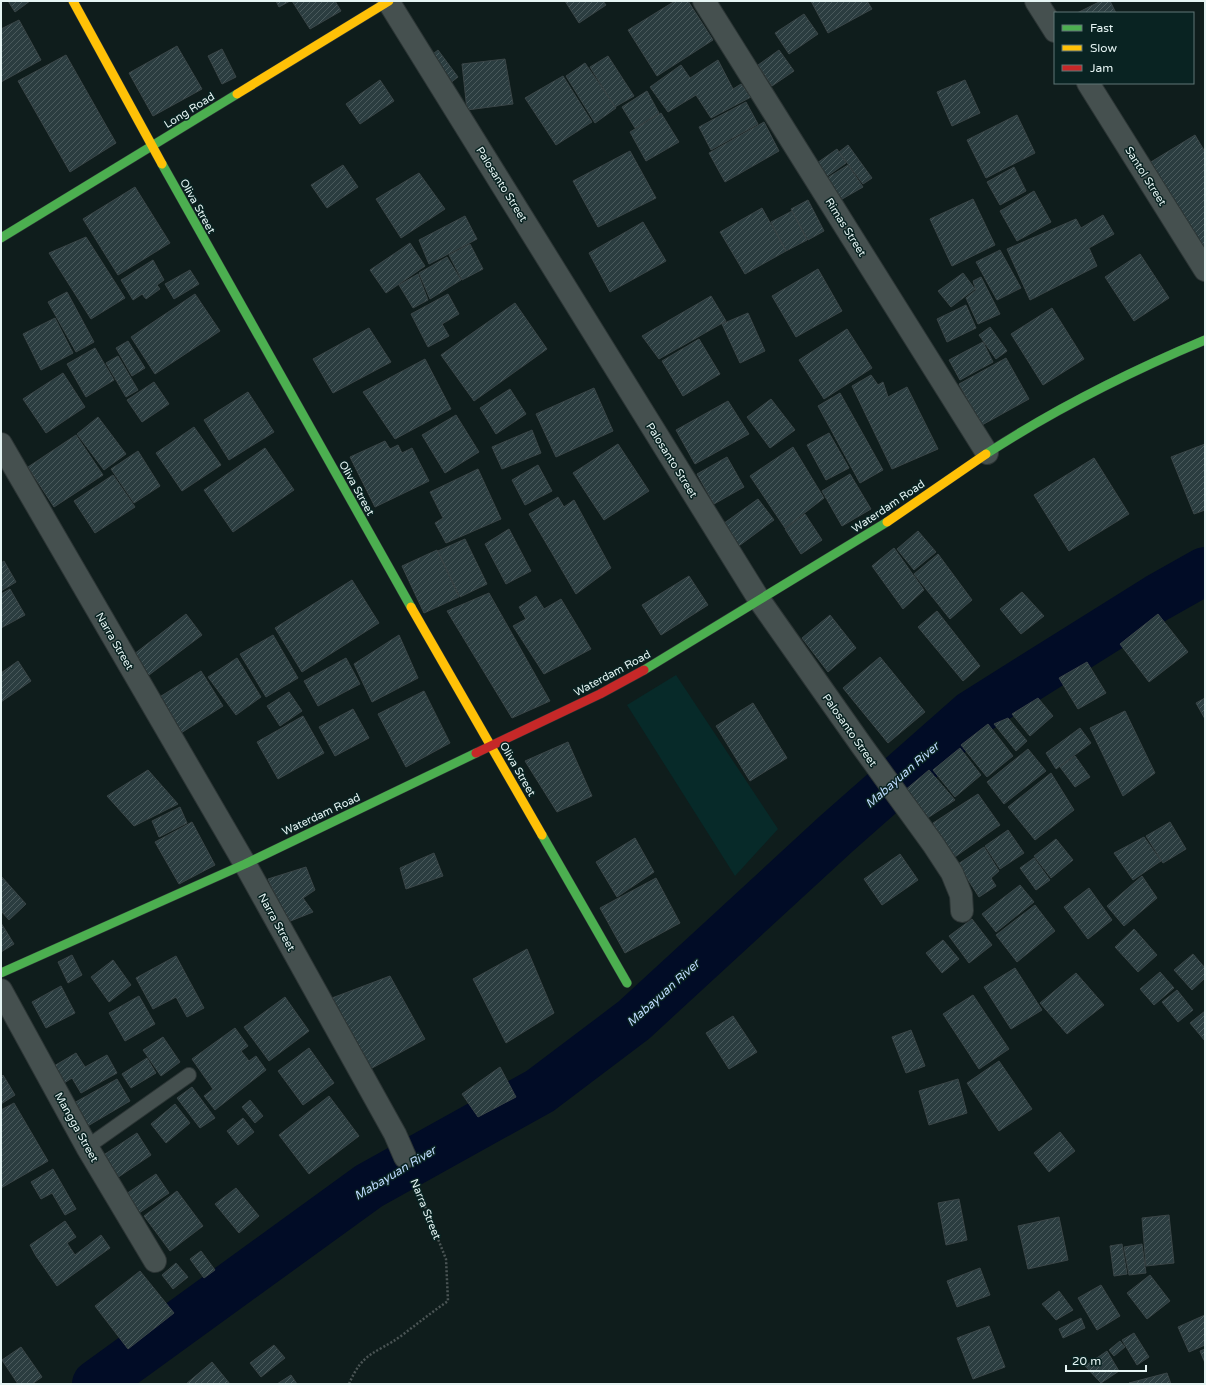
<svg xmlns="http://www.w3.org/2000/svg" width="1206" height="1385" font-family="'Varela Round',sans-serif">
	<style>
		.built { fill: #072a29 }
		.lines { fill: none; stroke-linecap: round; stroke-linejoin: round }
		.river { stroke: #010c26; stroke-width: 48 }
		.building { fill: url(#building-hatch); stroke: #3a4547 }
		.lane-casing { stroke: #2c3535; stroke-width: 16 }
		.street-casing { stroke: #2c3535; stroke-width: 24 }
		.fast-casing { stroke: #2c3535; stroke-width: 10 }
		.slow-casing { stroke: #2c3535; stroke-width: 10 }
		.jam-casing { stroke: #2c3535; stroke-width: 10 }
		.path { stroke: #4b5555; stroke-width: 2.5; stroke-dasharray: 2 2; stroke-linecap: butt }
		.lane { stroke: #45504f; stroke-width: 14 }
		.street { stroke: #45504f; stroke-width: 22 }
		.fast { stroke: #4caf50; stroke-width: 9 }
		.slow { stroke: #ffc107; stroke-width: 9 }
		.jam { stroke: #c62828; stroke-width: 9 }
		.labels { text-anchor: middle; stroke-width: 3; stroke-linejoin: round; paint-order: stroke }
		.street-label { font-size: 11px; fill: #e5f4f3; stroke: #092322 }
		.water-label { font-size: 12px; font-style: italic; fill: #bedbfe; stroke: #092322 }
	</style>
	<defs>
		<pattern id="building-hatch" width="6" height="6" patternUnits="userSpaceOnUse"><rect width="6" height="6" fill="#2b3d40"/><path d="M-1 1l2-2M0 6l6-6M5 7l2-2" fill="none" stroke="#4a5a5c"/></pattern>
	</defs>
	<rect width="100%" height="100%" fill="#0f1d1c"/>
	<!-- built -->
	<path class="built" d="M 676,675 L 778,829 L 735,876 L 627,705 Z"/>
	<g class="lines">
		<!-- river -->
		<path class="river" d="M 96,1384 L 369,1186 L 540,1091 L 634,1020 L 836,834 L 972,714 L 1157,598 L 1205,571"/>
	</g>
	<!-- building -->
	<path class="building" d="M 8,1 L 30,1 L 15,12 Z
		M 276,1 L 290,1 L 279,7 Z
		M 292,1 L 335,1 L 341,11 L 310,29 Z
		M 565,1 L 603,1 L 606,5 L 579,23 Z
		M 675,1 L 688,1 L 713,40 L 657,76 L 628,30 Z
		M 811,1 L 867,1 L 872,9 L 828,33 Z
		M 1101,1 L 1110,1 L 1116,13 L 1077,13 Z
		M 804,14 L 818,34 L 789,54 L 775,33 Z
		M 19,20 L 41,60 L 1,82 L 1,29 Z
		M 177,46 L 202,89 L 153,116 L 129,73 Z
		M 222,49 L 236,77 L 222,84 L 208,56 Z
		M 438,50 L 458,77 L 449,84 L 429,57 Z
		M 779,50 L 794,71 L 772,86 L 758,65 Z
		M 66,55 L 116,143 L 70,172 L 18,81 Z
		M 608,56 L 634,96 L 615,107 L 590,67 Z
		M 505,59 L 513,104 L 467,110 L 462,64 Z
		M 718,60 L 733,89 L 741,84 L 751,97 L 711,118 L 696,95 L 668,112 L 650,87 L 681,65 L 690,78 Z
		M 585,63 L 616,108 L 595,123 L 566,76 Z
		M 563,76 L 592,122 L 556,145 L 525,98 Z
		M 380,80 L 394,101 L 360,124 L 346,104 Z
		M 965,80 L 980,113 L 952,126 L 937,92 Z
		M 647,91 L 659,113 L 635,128 L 622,107 Z
		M 746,102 L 758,124 L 711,150 L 699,127 Z
		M 661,113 L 679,142 L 646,161 L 630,132 Z
		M 1017,115 L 1035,153 L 986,178 L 967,140 Z
		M 764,122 L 779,151 L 725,182 L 709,153 Z
		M 1195,135 L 1205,152 L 1205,265 L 1146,165 Z
		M 848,145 L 872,178 L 863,184 L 839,152 Z
		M 837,149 L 846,163 L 826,177 L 817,163 Z
		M 630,151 L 656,198 L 598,227 L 573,181 Z
		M 343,165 L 358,187 L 327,208 L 311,185 Z
		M 848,165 L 863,187 L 837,202 L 824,180 Z
		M 1014,167 L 1026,191 L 1000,205 L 987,182 Z
		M 419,173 L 445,209 L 401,238 L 376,199 Z
		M 135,187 L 170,243 L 118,275 L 83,219 Z
		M 1034,191 L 1051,222 L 1017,241 L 1000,211 Z
		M 973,199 L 995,245 L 952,266 L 930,219 Z
		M 808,200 L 824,231 L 808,240 L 791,209 Z
		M 762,208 L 786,251 L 745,274 L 720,232 Z
		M 792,211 L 807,240 L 786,251 L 771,222 Z
		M 1103,215 L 1114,234 L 1089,248 L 1097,266 L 1030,300 L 1007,249 L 1076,219 L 1081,228 Z
		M 465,216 L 477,239 L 429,264 L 419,240 Z
		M 643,222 L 666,261 L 610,292 L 589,253 Z
		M 86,237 L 125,298 L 91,319 L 49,253 Z
		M 410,243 L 425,266 L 386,293 L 370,270 Z
		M 470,244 L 483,269 L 462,280 L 449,255 Z
		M 1000,250 L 1021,288 L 997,300 L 976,262 Z
		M 1140,254 L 1169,298 L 1134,321 L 1105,277 Z
		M 447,257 L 461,280 L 430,299 L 419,273 Z
		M 153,260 L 164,280 L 157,285 L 160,289 L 146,299 L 142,294 L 133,300 L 121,280 Z
		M 818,269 L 842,311 L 796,337 L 772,296 Z
		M 190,270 L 199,284 L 174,299 L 165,284 Z
		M 963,273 L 975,289 L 951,307 L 938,291 Z
		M 418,274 L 428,300 L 413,308 L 399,285 Z
		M 981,277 L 1000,314 L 978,324 L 966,298 L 976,290 L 973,281 Z
		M 67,292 L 94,342 L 76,352 L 48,302 Z
		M 195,294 L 220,331 L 155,374 L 131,337 Z
		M 448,294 L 459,314 L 442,324 L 449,336 L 428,347 L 411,314 Z
		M 711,296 L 726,321 L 659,359 L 642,336 Z
		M 515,303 L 547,349 L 474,401 L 441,355 Z
		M 966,305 L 976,328 L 947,342 L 937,319 Z
		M 1052,308 L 1084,359 L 1043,385 L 1011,334 Z
		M 748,313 L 765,351 L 740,363 L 722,324 Z
		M 55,318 L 73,353 L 41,370 L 23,334 Z
		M 990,327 L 1007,351 L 996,359 L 979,335 Z
		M 369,328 L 391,362 L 333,393 L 313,359 Z
		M 847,329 L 872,368 L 824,399 L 799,360 Z
		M 699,339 L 720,374 L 683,396 L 662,361 Z
		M 128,341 L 145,368 L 132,376 L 116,348 Z
		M 983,342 L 993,362 L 960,380 L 949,360 Z
		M 95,348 L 114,380 L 86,397 L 67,364 Z
		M 118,356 L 138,390 L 126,397 L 106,363 Z
		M 1006,358 L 1029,399 L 982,425 L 959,384 Z
		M 425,359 L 451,409 L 395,439 L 363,392 Z
		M 63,373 L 85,407 L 46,433 L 23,399 Z
		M 871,375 L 878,385 L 883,382 L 888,397 L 907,387 L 938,449 L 892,469 L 852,386 Z
		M 154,382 L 169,404 L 142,422 L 127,400 Z
		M 594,388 L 613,431 L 556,457 L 536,414 Z
		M 510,389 L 526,414 L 496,434 L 480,408 Z
		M 248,392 L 274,432 L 229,460 L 204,420 Z
		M 840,393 L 883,470 L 860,483 L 818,406 Z
		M 771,399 L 795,430 L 770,448 L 747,417 Z
		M 728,401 L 749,434 L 695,464 L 676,430 Z
		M 456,415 L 479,452 L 445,473 L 422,435 Z
		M 98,417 L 126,454 L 104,470 L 77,434 Z
		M 194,427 L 221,465 L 182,491 L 156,453 Z
		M 532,430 L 541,453 L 502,469 L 492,447 Z
		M 829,433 L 849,468 L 826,480 L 807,445 Z
		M 76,435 L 103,475 L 54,507 L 28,467 Z
		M 385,441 L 390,449 L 398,445 L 402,453 L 412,448 L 429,481 L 375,507 L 350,457 Z
		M 618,444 L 649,491 L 604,520 L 573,473 Z
		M 1205,444 L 1205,510 L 1194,514 L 1171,457 Z
		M 793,447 L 824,498 L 785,528 L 750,476 Z
		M 265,448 L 294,490 L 233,532 L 204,490 Z
		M 138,451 L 160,486 L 134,503 L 111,469 Z
		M 727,457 L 744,487 L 714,504 L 697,474 Z
		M 1094,458 L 1129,514 L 1069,551 L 1034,495 Z
		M 538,465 L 552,491 L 525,505 L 512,480 Z
		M 478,469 L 501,519 L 446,543 L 435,523 L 443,518 L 430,492 Z
		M 850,474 L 871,509 L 842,526 L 822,491 Z
		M 113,475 L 135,507 L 95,533 L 74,501 Z
		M 558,497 L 564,507 L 574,500 L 611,568 L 576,594 L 529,514 Z
		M 758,499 L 774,520 L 736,548 L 720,526 Z
		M 805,514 L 822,540 L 801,554 L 785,529 Z
		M 509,529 L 531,571 L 506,584 L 485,544 Z
		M 918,531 L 936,552 L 914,570 L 897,549 Z
		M 465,539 L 487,584 L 460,597 L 438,551 Z
		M 894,548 L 924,590 L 903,609 L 872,566 Z
		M 437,550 L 459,597 L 424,613 L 402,566 Z
		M 938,554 L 972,600 L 950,619 L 914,574 Z
		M 4,561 L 16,582 L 1,591 L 1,563 Z
		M 689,576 L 708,605 L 661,635 L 642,605 Z
		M 352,580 L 379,623 L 302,672 L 275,628 Z
		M 10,589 L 25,615 L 1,628 L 1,594 Z
		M 1022,592 L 1044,616 L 1021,634 L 1000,609 Z
		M 489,593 L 550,701 L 512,718 L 447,611 Z
		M 536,596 L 544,609 L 561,599 L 591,649 L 544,674 L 513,626 L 526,619 L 519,607 Z
		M 937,611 L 980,666 L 963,681 L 918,627 Z
		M 186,614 L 202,635 L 145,678 L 129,658 Z
		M 1158,614 L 1188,652 L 1149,682 L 1120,644 Z
		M 830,615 L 856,648 L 828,672 L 802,638 Z
		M 273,635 L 298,678 L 266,697 L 240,654 Z
		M 399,635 L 418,678 L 372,702 L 354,664 Z
		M 880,657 L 925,712 L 888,743 L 843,688 Z
		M 237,658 L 261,697 L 236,715 L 208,677 Z
		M 346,658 L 360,684 L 318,706 L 304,681 Z
		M 18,661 L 31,681 L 1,702 L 1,673 Z
		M 1087,662 L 1106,693 L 1078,709 L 1059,678 Z
		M 201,671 L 223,706 L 181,733 L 158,698 Z
		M 424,691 L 450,743 L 406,767 L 378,714 Z
		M 289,692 L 302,711 L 280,726 L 267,706 Z
		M 1038,698 L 1053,716 L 1030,736 L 1012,714 Z
		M 1205,698 L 1205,719 L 1196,703 Z
		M 753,703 L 787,758 L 750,781 L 716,726 Z
		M 353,709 L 369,738 L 335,756 L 319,727 Z
		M 1125,711 L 1155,773 L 1123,796 L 1090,728 Z
		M 303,716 L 324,753 L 278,779 L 257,742 Z
		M 1008,718 L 1027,741 L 1016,751 L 994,724 Z
		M 988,724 L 1013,756 L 987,777 L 961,745 Z
		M 1080,728 L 1091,743 L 1056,769 L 1046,753 Z
		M 568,742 L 592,796 L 557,812 L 525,761 Z
		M 960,748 L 981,775 L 955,797 L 933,770 Z
		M 1028,749 L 1046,771 L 1004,804 L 987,782 Z
		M 1075,756 L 1090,777 L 1075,787 L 1060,767 Z
		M 148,770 L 178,804 L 134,826 L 107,796 Z
		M 929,770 L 955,800 L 926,819 L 904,791 Z
		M 1051,773 L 1074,810 L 1035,840 L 1008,807 Z
		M 978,794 L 1000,825 L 952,859 L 933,823 Z
		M 180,807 L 187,823 L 159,837 L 152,821 Z
		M 192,822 L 215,865 L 179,884 L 155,842 Z
		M 1170,822 L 1186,849 L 1163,863 L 1146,836 Z
		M 1008,830 L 1024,853 L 1000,869 L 985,846 Z
		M 1144,837 L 1161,861 L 1133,880 L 1114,853 Z
		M 635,838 L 654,872 L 617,897 L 596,862 Z
		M 1056,839 L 1073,860 L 1051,878 L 1034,856 Z
		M 984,847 L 999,871 L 991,878 L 996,886 L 979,897 L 958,864 Z
		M 434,853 L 443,876 L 406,889 L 400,868 Z
		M 900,854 L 918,880 L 882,905 L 864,879 Z
		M 1034,858 L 1050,880 L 1036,890 L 1020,868 Z
		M 306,867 L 315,890 L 303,898 L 313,912 L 288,922 L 268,879 Z
		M 1,876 L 26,904 L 9,920 L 1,911 Z
		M 1142,876 L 1157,898 L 1124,926 L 1107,906 Z
		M 656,878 L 680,923 L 625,953 L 600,908 Z
		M 1020,885 L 1034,902 L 996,932 L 982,914 Z
		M 1089,888 L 1112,920 L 1088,939 L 1064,907 Z
		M 1035,905 L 1055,931 L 1017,962 L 996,935 Z
		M 972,919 L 992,945 L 969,963 L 949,936 Z
		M 1,923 L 14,944 L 1,952 Z
		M 1134,929 L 1157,955 L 1138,972 L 1115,947 Z
		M 943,940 L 959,959 L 942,973 L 926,953 Z
		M 527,949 L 554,1013 L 506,1043 L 473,979 Z
		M 1193,954 L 1205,968 L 1205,978 L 1192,990 L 1174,970 Z
		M 72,955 L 82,975 L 68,983 L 58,962 Z
		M 176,956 L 204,1008 L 187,1017 L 176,997 L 153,1009 L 136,978 Z
		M 113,960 L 131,985 L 109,1002 L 91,977 Z
		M 1015,968 L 1042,1010 L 1011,1029 L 984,987 Z
		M 1160,972 L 1174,988 L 1154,1005 L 1140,989 Z
		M 1076,973 L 1104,1005 L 1067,1034 L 1040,1003 Z
		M 390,976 L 425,1039 L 363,1073 L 324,1001 Z
		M 61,986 L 75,1013 L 46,1028 L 32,1002 Z
		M 1177,990 L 1193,1010 L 1178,1022 L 1162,1002 Z
		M 973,995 L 1009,1049 L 979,1069 L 943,1014 Z
		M 139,996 L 155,1024 L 125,1041 L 109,1013 Z
		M 285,997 L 309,1031 L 269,1061 L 244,1027 Z
		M 1205,1011 L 1205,1041 L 1190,1023 Z
		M 733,1016 L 757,1052 L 729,1069 L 706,1033 Z
		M 235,1028 L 248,1046 L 241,1051 L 249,1061 L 256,1056 L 266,1070 L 215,1110 L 204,1096 L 213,1089 L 192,1059 Z
		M 911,1030 L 925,1066 L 906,1073 L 892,1037 Z
		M 163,1037 L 180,1062 L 161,1076 L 143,1050 Z
		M 309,1048 L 334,1083 L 303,1105 L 278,1071 Z
		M 76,1053 L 85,1067 L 107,1055 L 117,1073 L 81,1093 L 72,1078 L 64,1083 L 54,1066 Z
		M 147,1058 L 156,1073 L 131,1088 L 122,1074 Z
		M 999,1061 L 1032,1109 L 999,1131 L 967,1083 Z
		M 500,1067 L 516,1097 L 478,1117 L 462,1094 Z
		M 3,1075 L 15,1095 L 1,1104 L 1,1077 Z
		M 117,1079 L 130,1101 L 86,1127 L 72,1104 Z
		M 958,1079 L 967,1113 L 929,1125 L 919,1091 Z
		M 192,1087 L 215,1118 L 200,1128 L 177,1098 Z
		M 329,1096 L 359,1136 L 309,1174 L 279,1135 Z
		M 250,1100 L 263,1116 L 255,1123 L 242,1107 Z
		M 14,1103 L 48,1161 L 1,1188 L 1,1110 Z
		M 175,1104 L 190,1123 L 166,1143 L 151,1124 Z
		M 243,1118 L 254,1132 L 238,1145 L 227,1131 Z
		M 1060,1132 L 1075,1151 L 1049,1172 L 1034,1153 Z
		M 137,1133 L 151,1155 L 114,1180 L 99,1158 Z
		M 53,1169 L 76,1209 L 65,1215 L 52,1193 L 41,1199 L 31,1182 Z
		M 156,1174 L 169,1193 L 133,1217 L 120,1198 Z
		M 236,1188 L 259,1216 L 239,1233 L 215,1204 Z
		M 177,1191 L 203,1226 L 170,1251 L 144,1216 Z
		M 959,1199 L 967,1240 L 946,1245 L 938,1203 Z
		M 1169,1215 L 1174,1263 L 1146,1266 L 1142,1218 Z
		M 1059,1217 L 1068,1260 L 1028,1269 L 1018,1226 Z
		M 65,1221 L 76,1237 L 67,1243 L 75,1255 L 101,1235 L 110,1248 L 57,1286 L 36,1256 L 30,1245 Z
		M 1122,1244 L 1127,1274 L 1114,1276 L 1110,1246 Z
		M 1142,1244 L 1146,1273 L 1129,1275 L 1124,1247 Z
		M 201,1251 L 215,1270 L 204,1278 L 190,1259 Z
		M 176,1263 L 188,1277 L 173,1289 L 162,1275 Z
		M 980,1268 L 990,1295 L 957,1307 L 947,1281 Z
		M 140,1271 L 174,1313 L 128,1349 L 95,1306 Z
		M 1150,1275 L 1170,1301 L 1147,1319 L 1127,1293 Z
		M 1101,1285 L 1120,1316 L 1097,1330 L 1078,1298 Z
		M 1059,1291 L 1073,1310 L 1056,1320 L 1042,1304 Z
		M 1205,1315 L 1205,1345 L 1189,1352 L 1178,1327 Z
		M 1081,1318 L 1085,1328 L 1063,1338 L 1059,1329 Z
		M 989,1326 L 1005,1367 L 973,1379 L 957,1338 Z
		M 1134,1333 L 1149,1357 L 1137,1365 L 1122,1340 Z
		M 1120,1341 L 1125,1347 L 1114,1356 L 1109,1350 Z
		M 274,1345 L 285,1358 L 261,1377 L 250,1363 Z
		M 21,1347 L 42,1377 L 32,1384 L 18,1384 L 2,1360 Z
		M 1205,1349 L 1205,1363 L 1200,1351 Z
		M 1107,1351 L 1119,1371 L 1101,1383 L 1085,1366 Z
		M 212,1362 L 230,1384 L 186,1384 Z
		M 1167,1373 L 1171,1384 L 1129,1383 Z
		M 291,1375 L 297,1384 L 277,1384 Z"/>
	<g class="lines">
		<!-- lane casing -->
		<g class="lane-casing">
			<path id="lane" d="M 87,1147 L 189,1075"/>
		</g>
		<!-- street casing -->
		<g class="street-casing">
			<path id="street" d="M 388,1 L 760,601 L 862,746 L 933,844 L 952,873 L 961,895 L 962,911
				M 704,1 L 987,453
				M 1036,1 L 1055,31
				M 1088,83 L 1205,270
				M 1,444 L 245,864 L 395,1134 L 405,1157
				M 1,990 L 87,1147 L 155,1261"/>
		</g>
		<!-- fast casing -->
		<g class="fast-casing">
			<path id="fast" d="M 162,164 L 411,607
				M 1,238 L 237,94
				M 986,454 C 1055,409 1129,372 1205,340
				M 644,670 L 887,522
				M 542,835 L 627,983
				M 1,973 L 245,864 L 476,753"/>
		</g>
		<!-- slow casing -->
		<g class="slow-casing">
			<path id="slow" d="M 73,1 L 162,164
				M 237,94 L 389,1
				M 887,522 L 986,454
				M 411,607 L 542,835"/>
		</g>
		<!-- jam casing -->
		<g class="jam-casing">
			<path id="jam" d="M 476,753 L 600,694 L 644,670"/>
		</g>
		<!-- path -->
		<path class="path" d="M 349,1384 C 363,1351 376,1354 401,1336 C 417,1324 432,1312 448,1301 L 446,1259 L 414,1179"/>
		<!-- lane -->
		<use href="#lane" class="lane"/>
		<!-- street -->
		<use href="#street" class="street"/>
		<!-- fast -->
		<use href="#fast" class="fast"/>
		<!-- slow -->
		<use href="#slow" class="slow"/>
		<!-- jam -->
		<use href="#jam" class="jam"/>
	</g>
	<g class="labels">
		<!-- street labels -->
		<g class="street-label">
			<text transform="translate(189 110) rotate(-32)" y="4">Long Road</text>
			<text transform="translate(1146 176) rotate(58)" y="4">Santol Street</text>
			<text transform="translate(502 184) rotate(58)" y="4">Palosanto Street</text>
			<text transform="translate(198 206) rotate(61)" y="4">Oliva Street</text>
			<text transform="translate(846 227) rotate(58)" y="4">Rimas Street</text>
			<text transform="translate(672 460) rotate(58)" y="4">Palosanto Street</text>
			<text transform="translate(357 488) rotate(61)" y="4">Oliva Street</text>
			<text transform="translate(888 506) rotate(-34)" y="4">Waterdam Road</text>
			<text transform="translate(115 641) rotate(60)" y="4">Narra Street</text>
			<text transform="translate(612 673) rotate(-28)" y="4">Waterdam Road</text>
			<text transform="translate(850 730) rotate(55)" y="4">Palosanto Street</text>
			<text transform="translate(518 769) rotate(60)" y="4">Oliva Street</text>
			<text transform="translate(321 814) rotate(-25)" y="4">Waterdam Road</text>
			<text transform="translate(277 922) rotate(61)" y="4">Narra Street</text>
			<text transform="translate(77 1127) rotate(61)" y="4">Mangga Street</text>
			<text transform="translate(426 1209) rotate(68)" y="4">Narra Street</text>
		</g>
		<!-- water labels -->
		<g class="water-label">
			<text transform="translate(902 775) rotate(-41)" y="4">Mabayuan River</text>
			<text transform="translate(663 993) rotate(-42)" y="4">Mabayuan River</text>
			<text transform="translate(395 1173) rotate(-31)" y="4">Mabayuan River</text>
		</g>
	</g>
	<!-- border -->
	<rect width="1206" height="1385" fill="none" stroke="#e5f4f3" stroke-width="4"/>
	<!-- legend -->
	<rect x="1054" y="12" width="140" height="72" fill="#092322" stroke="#617776"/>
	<rect x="1062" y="25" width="20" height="6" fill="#4caf50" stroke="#617776"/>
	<text x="1090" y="32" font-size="12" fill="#e5f4f3">Fast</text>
	<rect x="1062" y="45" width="20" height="6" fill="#ffc107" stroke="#617776"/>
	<text x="1090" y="52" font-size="12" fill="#e5f4f3">Slow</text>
	<rect x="1062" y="65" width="20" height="6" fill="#c62828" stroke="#617776"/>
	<text x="1090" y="72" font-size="12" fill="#e5f4f3">Jam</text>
	<!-- scale -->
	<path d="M1066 1365v6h80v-6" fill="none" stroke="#e5f4f3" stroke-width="2"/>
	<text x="1072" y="1365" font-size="12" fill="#e5f4f3" stroke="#092322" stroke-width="3" paint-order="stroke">20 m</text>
</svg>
